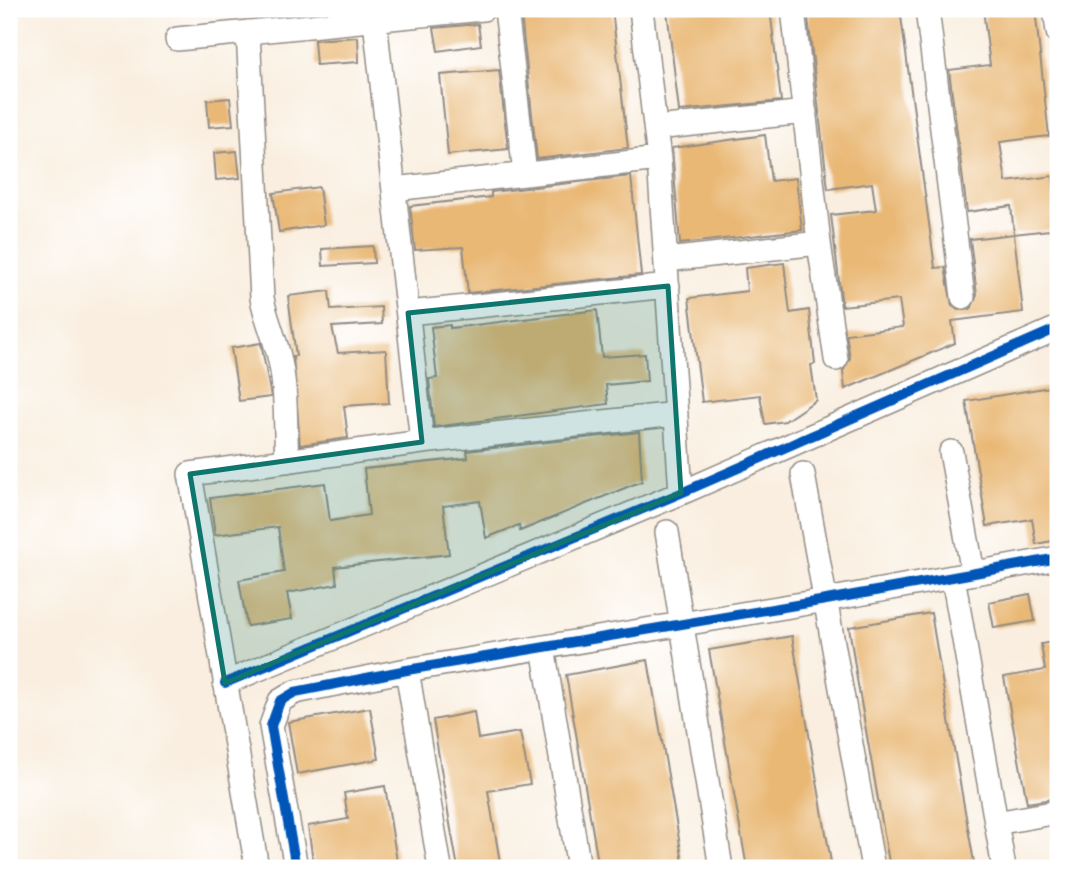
<svg xmlns="http://www.w3.org/2000/svg" width="1067" height="877" font-family="Pangolin,sans-serif">
	<style>
		.building { fill: #e9b875 }
		.lines { fill: none; stroke-linecap: round; stroke-linejoin: round }
		.minor-casing { stroke: #928c85; stroke-width: 26 }
		.minor { stroke: #fff; stroke-width: 23 }
		.cycleway-casing { stroke: #fff; stroke-width: 15 }
		.cycleway { stroke: #0057b8; stroke-width: 10 }
		.marked { fill: #0f766e; fill-opacity: 0.2; stroke: #0f766e; stroke-width: 5; stroke-linejoin: round }
	</style>
	<rect width="100%" height="100%" fill="#fff"/>
	<filter id="ink" filterUnits="userSpaceOnUse"><feTurbulence type="fractalNoise" baseFrequency=".0143" numOctaves="2"/><feDisplacementMap in="SourceGraphic" scale="14" xChannelSelector="R" yChannelSelector="G"/><feConvolveMatrix kernelMatrix="1 2 1 2 8 2 1 2 1" color-interpolation-filters="sRGB"/></filter>
	<filter id="wash" filterUnits="userSpaceOnUse"><feTurbulence type="fractalNoise" baseFrequency=".00686" numOctaves="4" result="noise"/><feDisplacementMap in="SourceGraphic" scale="28" xChannelSelector="R" yChannelSelector="G"/><feGaussianBlur stdDeviation="1.57" result="paint"/><feColorMatrix in="noise" values="0 0 0 0 0 0 0 0 0 0 0 0 0 0 0 0 0 1.4 0 .05"/><feComposite in="paint" operator="in"/></filter>
	<g filter="url(#wash)">
		<rect width="100%" height="100%" fill="#f9eedf"/>
		<g id="blocks">
			<!-- building -->
			<path class="building" d="M 580,9 L 612,9 L 628,148 L 537,159 L 521,15 Z
				M 770,9 L 781,101 L 679,111 L 667,10 Z
				M 807,9 L 900,9 L 935,268 L 945,267 L 952,306 L 958,310 L 971,309 L 977,295 L 970,239 L 1014,234 L 1023,312 L 952,321 L 955,343 L 845,389 L 843,371 L 850,358 L 846,334 L 903,327 L 899,300 L 842,306 L 831,215 L 876,210 L 872,183 L 828,189 Z
				M 983,9 L 1035,9 L 1049,136 L 1000,142 L 1006,182 L 1053,176 L 1058,229 L 1014,234 L 1011,206 L 967,212 L 949,70 L 990,65 Z
				M 478,24 L 481,45 L 438,51 L 434,28 Z
				M 358,37 L 359,62 L 316,65 L 314,40 Z
				M 499,70 L 508,149 L 448,155 L 440,75 Z
				M 230,98 L 233,125 L 209,127 L 207,100 Z
				M 765,135 L 771,181 L 796,178 L 802,230 L 680,244 L 672,148 Z
				M 237,151 L 240,178 L 216,180 L 214,153 Z
				M 631,176 L 641,275 L 468,293 L 463,247 L 415,250 L 410,206 L 491,197 L 491,192 Z
				M 319,187 L 324,225 L 279,232 L 273,193 Z
				M 373,246 L 374,263 L 323,266 L 322,249 Z
				M 784,263 L 790,313 L 809,310 L 815,364 L 811,365 L 816,400 L 785,421 L 765,424 L 760,395 L 702,402 L 689,298 L 747,291 L 745,268 Z
				M 329,291 L 331,310 L 381,307 L 382,324 L 332,327 L 338,353 L 386,350 L 389,403 L 344,406 L 348,438 L 300,445 L 293,356 L 296,356 L 288,296 Z
				M 597,310 L 602,357 L 645,354 L 647,381 L 606,385 L 608,404 L 434,427 L 429,379 L 437,378 L 431,327 L 450,325 L 450,328 Z
				M 261,343 L 271,397 L 239,401 L 231,348 Z
				M 1056,386 L 1058,540 L 1036,544 L 1032,519 L 987,526 L 966,401 Z
				M 639,432 L 642,481 L 520,531 L 519,525 L 486,538 L 480,501 L 443,506 L 449,554 L 335,567 L 337,584 L 287,593 L 292,619 L 247,626 L 239,580 L 284,572 L 278,527 L 215,535 L 210,498 L 325,483 L 330,521 L 369,515 L 364,469 L 468,458 L 467,451 Z
				M 1030,594 L 1035,621 L 994,628 L 989,602 Z
				M 931,613 L 944,692 L 975,868 L 890,868 L 857,679 L 849,627 Z
				M 792,636 L 832,868 L 747,868 L 709,650 Z
				M 1058,641 L 1058,798 L 1027,803 L 1004,677 L 1045,670 L 1041,644 Z
				M 648,660 L 684,868 L 599,868 L 566,675 Z
				M 370,708 L 379,759 L 297,774 L 288,722 Z
				M 474,712 L 478,739 L 520,732 L 530,784 L 488,791 L 501,868 L 458,868 L 450,824 L 433,720 Z
				M 385,786 L 398,868 L 314,868 L 308,826 L 348,819 L 344,793 Z"/>
		</g>
	</g>
	<g filter="url(#ink)">
		<use href="#blocks" fill-opacity="0" stroke="#928c85" stroke-width="2"/>
		<g class="lines">
			<!-- minor casing -->
			<g class="minor-casing">
				<path id="minor" d="M 506,9 L 525,174
					M 641,9 L 659,159 L 681,493
					M 793,9 L 819,243 L 836,359
					M 927,9 L 963,297
					M 1055,9 L 1058,32
					M 375,21 L 422,442
					M 248,32 L 262,298 C 266,320 276,340 280,361 C 287,393 285,428 287,461
					M 177,39 L 483,9
					M 656,128 L 805,112
					M 394,189 L 659,159
					M 666,260 L 819,243
					M 408,313 L 668,286
					M 951,452 L 973,573
					M 803,474 L 873,868
					M 667,532 L 721,868
					M 953,577 L 1004,868
					M 543,647 L 579,868
					M 407,670 L 440,868
					M 225,683 L 681,493 L 1058,328
					M 996,823 L 1058,812
					M 257,868 L 190,474 L 422,442 L 676,414
					M 296,868 L 271,726 L 280,701 L 295,692 L 407,670 L 826,600 L 1058,558"/>
			</g>
			<!-- minor -->
			<use href="#minor" class="minor"/>
			<!-- cycleway casing -->
			<g class="cycleway-casing">
				<path id="cycleway" d="M 225,683 L 681,493 L 1058,328
					M 296,868 L 271,726 L 280,701 L 295,692 L 407,670 L 826,600 L 1058,558"/>
			</g>
			<!-- cycleway -->
			<use href="#cycleway" class="cycleway"/>
		</g>
	</g>
	<!-- marked area -->
	<path class="marked" d="M 668,286 L 681,493 L 225,683 L 190,474 L 422,442 L 408,313 Z"/>
	<!-- margin -->
	<rect width="1067" height="877" fill="none" stroke="#fff" stroke-width="35"/>
</svg>
